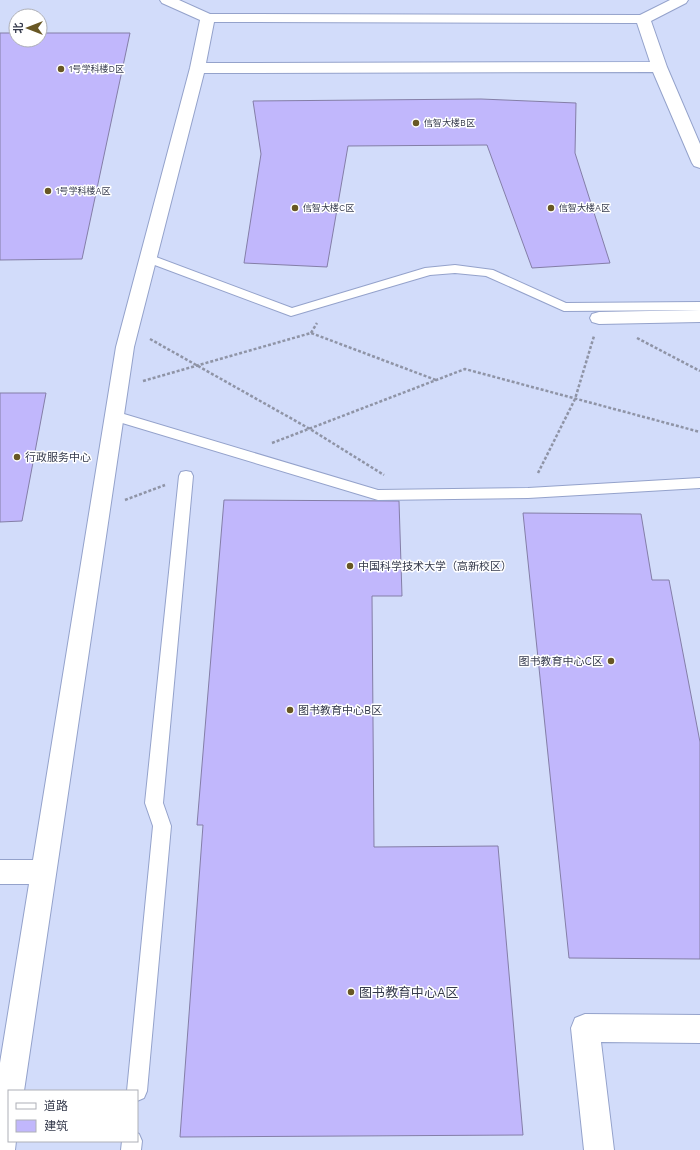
<svg xmlns="http://www.w3.org/2000/svg" width="700" height="1150" font-family="'Work Sans','Noto Sans SC',sans-serif">
	<style>
		.built { fill: #d2dcfa; fill-rule: evenodd }
		.building { fill: #c1b7fc; stroke: #847ea7 }
		.lines { fill: none; stroke-linecap: round; stroke-linejoin: round }
		.lane-casing { stroke: #94a2cb; stroke-width: 2 }
		.street-casing { stroke: #94a2cb; stroke-width: 2 }
		.path { stroke: #8f94a6; stroke-width: 2.5; stroke-dasharray: 3 2; stroke-linecap: butt }
		.lane { fill: #fff; fill-rule: evenodd }
		.street { fill: #fff; fill-rule: evenodd }
		.poi-dot { fill: #685724; stroke: #fff; stroke-width: 1.5 }
		.labels { text-anchor: middle; stroke-width: 3; stroke-linejoin: round; paint-order: stroke }
		.far-poi-label { font-size: 9px; fill: #353a4c; stroke: #fff; text-anchor: start }
		.poi-label { font-size: 11px; fill: #353a4c; stroke: #fff; text-anchor: start }
		.near-poi-label { font-size: 13px; fill: #353a4c; stroke: #fff; text-anchor: start }
	</style>
	<rect width="100%" height="100%" fill="#e3e9fa"/>
	<!-- built -->
	<path class="built" d="M 0,0 L 700,0 L 700,1150 L 0,1150 ZM 16,16 L 40,16 L 40,40 L 16,40 ZM 9,1091 L 137,1091 L 137,1141 L 9,1141 Z"/>
	<!-- building -->
	<path class="building" d="M 0,33 L 16,33 L 16,40 L 40,40 L 40,33 L 130,33 L 82,259 L 0,260 Z
		M 481,99 L 576,103 L 575,153 L 610,263 L 532,268 L 487,145 L 348,146 L 327,267 L 244,263 L 261,154 L 253,101 Z
		M 0,393 L 46,393 L 22,521 L 0,522 Z
		M 224,500 L 399,501 L 402,596 L 372,596 L 374,847 L 498,846 L 523,1135 L 180,1137 L 203,825 L 197,825 Z
		M 523,513 L 641,514 L 652,580 L 669,580 L 700,742 L 700,959 L 569,958 Z"/>
	<g class="lines">
		<!-- lane casing -->
		<g class="lane-casing">
			<path id="lane" d="M 148,254 L 292,308 L 425,268 L 455,265 L 493,270 L 566,303 L 700,302 L 700,310 L 564,311 L 486,276 L 455,273 L 430,275 L 291,316 L 144,261 L 142,258 L 144,255 Z
				M 114,411 L 378,490 L 528,488 L 700,478 L 700,488 L 528,498 L 378,500 L 109,419 L 107,416 L 109,413 Z
				M 186,471 L 191,472 L 193,476 L 163,803 L 171,826 L 147,1091 L 144,1098 L 137,1101 L 137,1091 L 127,1091 L 153,826 L 145,803 L 179,476 L 181,472 Z
				M 137,1133 L 139,1134 L 142,1141 L 141,1150 L 121,1150 L 122,1141 L 137,1141 Z"/>
		</g>
		<!-- street casing -->
		<g class="street-casing">
			<path id="street" d="M 160,0 L 179,0 L 210,14 L 640,15 L 670,0 L 688,0 L 686,3 L 651,21 L 667,67 L 700,144 L 700,168 L 694,166 L 692,163 L 653,72 L 204,73 L 134,347 L 24,1091 L 9,1091 L 9,1141 L 16,1141 L 15,1150 L 0,1150 L 0,1063 L 29,884 L 0,884 L 0,860 L 33,860 L 116,347 L 190,68 L 200,20 L 162,3 ZM 214,22 L 637,23 L 650,62 L 206,63 Z
				M 700,310 L 700,322 L 599,324 L 592,322 L 590,318 L 592,314 L 599,312 Z
				M 585,1014 L 700,1015 L 700,1043 L 601,1042 L 614,1150 L 584,1150 L 571,1028 L 575,1018 Z"/>
		</g>
		<!-- path -->
		<path class="path" d="M 311,333 L 317,323
			M 637,338 L 700,371
			M 150,339 L 310,429 L 384,475
			M 143,381 L 311,333 L 436,380
			M 272,443 L 465,369 L 700,432
			M 538,473 L 575,399 L 594,336
			M 125,500 L 165,485"/>
		<!-- lane -->
		<use href="#lane" class="lane"/>
		<!-- street -->
		<use href="#street" class="street"/>
	</g>
	<!-- markers -->
	<g class="poi-dot">
		<circle cx="61" cy="69" r="4"/>
		<circle cx="416" cy="123" r="4"/>
		<circle cx="48" cy="191" r="4"/>
		<circle cx="295" cy="208" r="4"/>
		<circle cx="551" cy="208" r="4"/>
		<circle cx="17" cy="457" r="4"/>
		<circle cx="350" cy="566" r="4"/>
		<circle cx="611" cy="661" r="4"/>
		<circle cx="290" cy="710" r="4"/>
		<circle cx="351" cy="992" r="4"/>
	</g>
	<g class="labels">
		<!-- far-poi labels -->
		<g class="far-poi-label">
			<text x="69" y="72">1号学科楼D区</text>
			<text x="424" y="126">信智大楼B区</text>
			<text x="56" y="194">1号学科楼A区</text>
			<text x="303" y="211">信智大楼C区</text>
			<text x="559" y="211">信智大楼A区</text>
		</g>
		<!-- poi labels -->
		<g class="poi-label">
			<text x="25" y="461">行政服务中心</text>
			<text x="358" y="570">中国科学技术大学（高新校区）</text>
			<text x="603" y="665" text-anchor="end">图书教育中心C区</text>
			<text x="298" y="714">图书教育中心B区</text>
		</g>
		<!-- near-poi labels -->
		<g class="near-poi-label">
			<text x="359" y="997">图书教育中心A区</text>
		</g>
	</g>
	<!-- legend -->
	<rect x="8" y="1090" width="130" height="52" fill="#ffffff" stroke="#aeb0b7"/>
	<rect x="16" y="1103" width="20" height="6" fill="#ffffff" stroke="#aeb0b7"/>
	<text x="44" y="1110" font-size="12" fill="#353a4c">道路</text>
	<rect x="16" y="1120" width="20" height="12" fill="#c1b7fc" stroke="#aeb0b7"/>
	<text x="44" y="1130" font-size="12" fill="#353a4c">建筑</text>
	<!-- north arrow -->
	<g transform="translate(28 28) rotate(270)"><circle r="19" fill="#ffffff" stroke="#aeb0b7"/>
	<path d="M0-3L7 15L0 10L-7 15Z" fill="#685724"/>
	<text y="-6" font-size="11" font-weight="bold" text-anchor="middle" fill="#353a4c">北</text>
	</g>
</svg>
